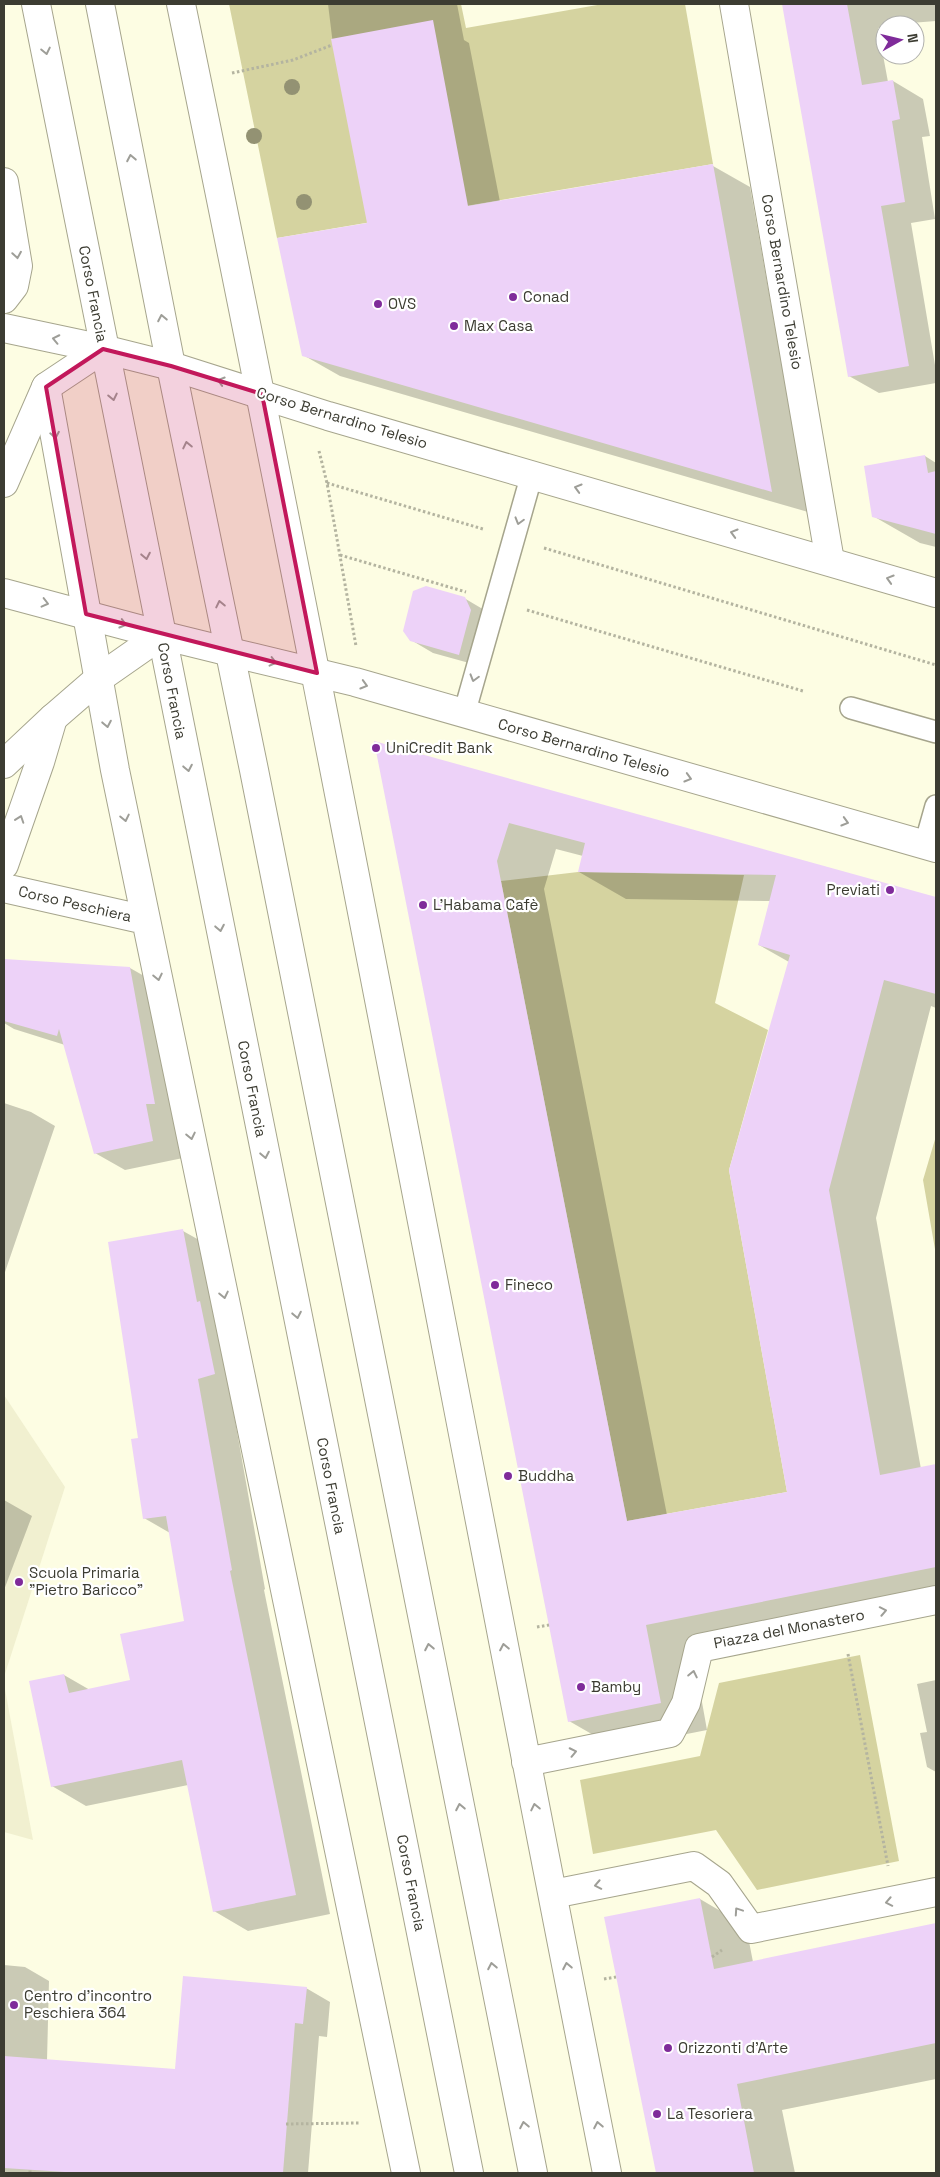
<svg xmlns="http://www.w3.org/2000/svg" width="940" height="2177" font-family="'Space Grotesk',sans-serif">
	<style>
		.built { fill: #f1f0d0 }
		.green { fill: #d5d3a0 }
		.shadow { fill: #0003; fill-rule: evenodd }
		.building { fill: #edd2f8; fill-rule: evenodd }
		.lines { fill: none; stroke-linecap: round; stroke-linejoin: round }
		.service-casing { stroke: #a6a58d; stroke-width: 24 }
		.minor-casing { stroke: #a6a58d; stroke-width: 30 }
		.tertiary-casing { stroke: #a6a58d; stroke-width: 30 }
		.secondary-casing { stroke: #a6a58d; stroke-width: 30 }
		.primary-casing { stroke: #a6a58d; stroke-width: 30 }
		.path { stroke: #b4b4a0; stroke-width: 3; stroke-dasharray: 2.5 2.5; stroke-linecap: butt }
		.service { stroke: #fff; stroke-width: 21 }
		.minor { stroke: #fff; stroke-width: 28 }
		.tertiary { stroke: #fff; stroke-width: 28 }
		.secondary { stroke: #fff; stroke-width: 28 }
		.primary { stroke: #fff; stroke-width: 28 }
		.tree { fill: #939273 }
		.oneway { stroke: #9e9e98 }
		.marked { fill: #c2185b; fill-opacity: 0.2; stroke: #c2185b; stroke-width: 4; stroke-linejoin: round }
		.poi-dot { fill: #7f2b9a; stroke: #fff; stroke-width: 2 }
		.labels { text-anchor: middle; stroke-width: 4.5; stroke-linejoin: round; paint-order: stroke }
		.street-label { font-size: 15px; fill: #3c3c32; stroke: #fff }
		.poi-label { font-size: 15px; fill: #3c3c32; stroke: #fff; text-anchor: start }
	</style>
	<rect width="100%" height="100%" fill="#fdfde3"/>
	<!-- built -->
	<path class="built" d="M 4,1395 L 65,1487 L 4,1677 Z
		M 4,1684 L 33,1840 L 4,1832 Z"/>
	<!-- green -->
	<path class="green" d="M 229,4 L 461,4 L 466,28 L 603,4 L 685,4 L 713,164 L 277,238 Z
		M 578,872 L 744,875 L 715,1003 L 768,1030 L 729,1170 L 787,1492 L 627,1521 L 501,881 Z
		M 936,1136 L 936,1255 L 923,1180 Z
		M 860,1655 L 899,1861 L 757,1890 L 716,1830 L 593,1854 L 580,1780 L 700,1756 L 719,1683 Z"/>
	<!-- shadow -->
	<path class="shadow" d="M 328,4 L 457,4 L 464,40 L 469,43 L 500,202 L 713,166 L 750,187 L 808,512 L 340,376 L 303,355 L 368,224 L 333,45 Z
		M 784,4 L 936,4 L 936,21 L 885,25 L 885,27 L 878,28 L 888,82 L 893,81 L 923,99 L 930,136 L 922,137 L 935,219 L 911,223 L 936,371 L 936,383 L 879,393 L 849,376 Z
		M 925,456 L 936,463 L 936,547 L 920,543 L 873,516 Z
		M 464,598 L 486,611 L 480,666 L 433,653 L 411,640 Z
		M 376,743 L 936,899 L 936,1008 L 931,1006 L 876,1218 L 921,1469 L 936,1466 L 936,1603 L 693,1652 L 707,1730 L 616,1748 L 569,1721 ZM 556,849 L 583,856 L 579,872 L 626,899 L 770,901 L 759,945 L 789,962 L 788,1493 L 667,1515 L 544,889 Z
		M 4,960 L 130,968 L 160,985 L 183,1158 L 125,1170 L 95,1153 L 65,1045 L 14,1029 L 4,1023 Z
		M 4,1103 L 31,1112 L 55,1126 L 4,1275 Z
		M 183,1231 L 217,1250 L 248,1394 L 231,1398 L 265,1589 L 264,1590 L 330,1914 L 248,1931 L 214,1911 L 188,1785 L 86,1806 L 52,1786 L 64,1675 L 90,1690 L 131,1681 L 185,1622 L 170,1533 L 144,1518 L 140,1439 Z
		M 4,1500 L 32,1516 L 4,1590 Z
		M 936,1680 L 936,1772 L 927,1767 L 920,1733 L 927,1732 L 917,1684 Z
		M 700,1899 L 746,1926 L 753,1962 L 936,1924 L 936,2079 L 782,2110 L 795,2173 L 657,2173 L 605,1918 Z
		M 4,1965 L 25,1967 L 49,1981 L 47,2061 L 176,2071 L 306,1988 L 330,2002 L 327,2037 L 319,2036 L 308,2173 L 4,2173 Z"/>
	<!-- building -->
	<path class="building" d="M 782,4 L 847,4 L 862,85 L 893,80 L 900,119 L 892,121 L 905,202 L 881,206 L 909,366 L 848,377 Z
		M 433,20 L 468,206 L 713,164 L 772,492 L 302,356 L 277,238 L 367,223 L 331,39 Z
		M 925,455 L 928,473 L 936,471 L 936,534 L 872,517 L 864,466 Z
		M 426,586 L 465,597 L 471,610 L 459,655 L 410,641 L 403,631 L 413,591 Z
		M 374,741 L 936,897 L 936,994 L 884,980 L 829,1190 L 880,1475 L 936,1464 L 936,1567 L 646,1625 L 661,1703 L 568,1722 ZM 509,823 L 585,843 L 578,872 L 776,875 L 758,945 L 790,955 L 729,1170 L 787,1492 L 627,1521 L 497,861 Z
		M 4,959 L 130,967 L 155,1104 L 146,1104 L 153,1141 L 94,1154 L 59,1029 L 57,1036 L 4,1021 Z
		M 183,1229 L 197,1302 L 200,1301 L 215,1374 L 198,1379 L 232,1570 L 230,1571 L 296,1895 L 213,1912 L 182,1760 L 51,1787 L 29,1681 L 64,1674 L 69,1693 L 130,1680 L 120,1634 L 184,1621 L 166,1516 L 143,1519 L 131,1439 L 138,1438 L 108,1242 Z
		M 700,1898 L 714,1969 L 936,1923 L 936,2043 L 737,2084 L 754,2173 L 656,2173 L 604,1917 Z
		M 183,1976 L 307,1987 L 303,2024 L 295,2023 L 283,2173 L 80,2173 L 4,2168 L 4,2056 L 175,2069 Z"/>
	<g class="lines">
		<!-- service casing -->
		<g class="service-casing">
			<path id="service" d="M 851,708 L 936,732
				M 464,714 L 532,474
				M 925,845 L 936,806"/>
		</g>
		<!-- minor casing -->
		<g class="minor-casing">
			<path id="minor" d="M 181,4 C 330,726 464,1450 607,2173
				M 734,4 L 830,561
				M 4,182 L 18,266 L 14,286 L 4,299
				M 46,387 L 115,770 L 406,2173
				M 4,865 L 40,762 L 53,718
				M 4,888 L 146,920
				M 526,1762 L 670,1733 L 686,1703 L 699,1648 L 936,1600
				M 553,1894 L 694,1866 L 719,1884 L 751,1929 L 936,1892"/>
		</g>
		<!-- tertiary casing -->
		<g class="tertiary-casing">
			<path id="tertiary" d="M 4,328 L 103,349
				M 171,366 L 328,416 L 936,593
				M 4,593 L 161,635
				M 230,652 L 355,682 L 936,848"/>
		</g>
		<!-- secondary casing -->
		<g class="secondary-casing">
			<path id="secondary" d="M 4,483 L 46,387 L 103,349 L 171,366
				M 4,764 L 53,718 L 98,679 L 161,635 L 230,652"/>
		</g>
		<!-- primary casing -->
		<g class="primary-casing">
			<path id="primary" d="M 36,4 L 469,2173
				M 100,4 L 171,366 L 254,770 L 533,2173"/>
		</g>
		<!-- path -->
		<path class="path" d="M 232,73 L 293,60 L 332,45
			M 319,451 L 327,483 L 356,646
			M 327,483 L 483,529
			M 544,548 L 936,665
			M 340,555 L 466,592
			M 527,610 L 803,691
			M 537,1627 L 549,1625
			M 848,1654 L 888,1866
			M 712,1957 L 722,1950
			M 604,1979 L 616,1977
			M 286,2124 L 360,2123
			M 30,2173 L 30,2169"/>
		<!-- service -->
		<use href="#service" class="service"/>
		<!-- minor -->
		<use href="#minor" class="minor"/>
		<!-- tertiary -->
		<use href="#tertiary" class="tertiary"/>
		<!-- secondary -->
		<use href="#secondary" class="secondary"/>
		<!-- primary -->
		<use href="#primary" class="primary"/>
	</g>
	<!-- trees -->
	<g class="tree">
		<circle cx="292" cy="87" r="8"/>
		<circle cx="254" cy="136" r="8"/>
		<circle cx="304" cy="202" r="8"/>
	</g>
	<!-- one-way arrows -->
	<defs><path id="oneway-chevron" d="M-2-3.5L2.5 0L-2 3.5" fill="none" stroke-width="1.6" stroke-linecap="round" stroke-linejoin="round" transform="scale(1.25)"/></defs>
	<g class="oneway">
		<use href="#oneway-chevron" transform="translate(46 51) rotate(78)"/>
		<use href="#oneway-chevron" transform="translate(131 158) rotate(-101)"/>
		<use href="#oneway-chevron" transform="translate(17 255) rotate(81)"/>
		<use href="#oneway-chevron" transform="translate(162 318) rotate(-101)"/>
		<use href="#oneway-chevron" transform="translate(56 339) rotate(-168)"/>
		<use href="#oneway-chevron" transform="translate(221 381) rotate(-163)"/>
		<use href="#oneway-chevron" transform="translate(113 397) rotate(78)"/>
		<use href="#oneway-chevron" transform="translate(55 435) rotate(80)"/>
		<use href="#oneway-chevron" transform="translate(187 445) rotate(-102)"/>
		<use href="#oneway-chevron" transform="translate(578 488) rotate(-164)"/>
		<use href="#oneway-chevron" transform="translate(519 521) rotate(106)"/>
		<use href="#oneway-chevron" transform="translate(734 533) rotate(-164)"/>
		<use href="#oneway-chevron" transform="translate(146 556) rotate(79)"/>
		<use href="#oneway-chevron" transform="translate(890 579) rotate(-163)"/>
		<use href="#oneway-chevron" transform="translate(45 603) rotate(14)"/>
		<use href="#oneway-chevron" transform="translate(220 604) rotate(-102)"/>
		<use href="#oneway-chevron" transform="translate(123 624) rotate(16)"/>
		<use href="#oneway-chevron" transform="translate(273 662) rotate(14)"/>
		<use href="#oneway-chevron" transform="translate(474 678) rotate(106)"/>
		<use href="#oneway-chevron" transform="translate(364 685) rotate(16)"/>
		<use href="#oneway-chevron" transform="translate(107 724) rotate(79)"/>
		<use href="#oneway-chevron" transform="translate(188 768) rotate(79)"/>
		<use href="#oneway-chevron" transform="translate(688 778) rotate(16)"/>
		<use href="#oneway-chevron" transform="translate(125 818) rotate(78)"/>
		<use href="#oneway-chevron" transform="translate(20 819) rotate(-71)"/>
		<use href="#oneway-chevron" transform="translate(845 822) rotate(16)"/>
		<use href="#oneway-chevron" transform="translate(220 928) rotate(79)"/>
		<use href="#oneway-chevron" transform="translate(158 977) rotate(78)"/>
		<use href="#oneway-chevron" transform="translate(191 1136) rotate(78)"/>
		<use href="#oneway-chevron" transform="translate(265 1155) rotate(79)"/>
		<use href="#oneway-chevron" transform="translate(224 1295) rotate(78)"/>
		<use href="#oneway-chevron" transform="translate(297 1315) rotate(79)"/>
		<use href="#oneway-chevron" transform="translate(883 1611) rotate(-11)"/>
		<use href="#oneway-chevron" transform="translate(429 1647) rotate(-101)"/>
		<use href="#oneway-chevron" transform="translate(504 1647) rotate(-101)"/>
		<use href="#oneway-chevron" transform="translate(693 1674) rotate(-78)"/>
		<use href="#oneway-chevron" transform="translate(573 1752) rotate(-12)"/>
		<use href="#oneway-chevron" transform="translate(460 1807) rotate(-101)"/>
		<use href="#oneway-chevron" transform="translate(535 1807) rotate(-102)"/>
		<use href="#oneway-chevron" transform="translate(598 1885) rotate(169)"/>
		<use href="#oneway-chevron" transform="translate(889 1902) rotate(169)"/>
		<use href="#oneway-chevron" transform="translate(738 1911) rotate(-124)"/>
		<use href="#oneway-chevron" transform="translate(492 1966) rotate(-101)"/>
		<use href="#oneway-chevron" transform="translate(567 1966) rotate(-101)"/>
		<use href="#oneway-chevron" transform="translate(524 2125) rotate(-101)"/>
		<use href="#oneway-chevron" transform="translate(598 2125) rotate(-101)"/>
	</g>
	<!-- marked area -->
	<path class="marked" d="M 103,349 L 171,366 L 262,394 L 317,673 L 86,614 L 46,387 Z"/>
	<!-- markers -->
	<g class="poi-dot">
		<circle cx="513" cy="297" r="5"/>
		<circle cx="378" cy="304" r="5"/>
		<circle cx="454" cy="326" r="5"/>
		<circle cx="376" cy="748" r="5"/>
		<circle cx="890" cy="890" r="5"/>
		<circle cx="423" cy="905" r="5"/>
		<circle cx="495" cy="1285" r="5"/>
		<circle cx="508" cy="1476" r="5"/>
		<circle cx="19" cy="1582" r="5"/>
		<circle cx="581" cy="1687" r="5"/>
		<circle cx="14" cy="2005" r="5"/>
		<circle cx="668" cy="2048" r="5"/>
		<circle cx="657" cy="2114" r="5"/>
	</g>
	<g class="labels">
		<!-- street labels -->
		<g class="street-label">
			<text transform="translate(782 282) rotate(80)" y="5">Corso Bernardino Telesio</text>
			<text transform="translate(93 294) rotate(79)" y="5">Corso Francia</text>
			<text transform="translate(342 418) rotate(17)" y="5">Corso Bernardino Telesio</text>
			<text transform="translate(172 691) rotate(79)" y="5">Corso Francia</text>
			<text transform="translate(584 748) rotate(16)" y="5">Corso Bernardino Telesio</text>
			<text transform="translate(75 904) rotate(13)" y="5">Corso Peschiera</text>
			<text transform="translate(252 1089) rotate(79)" y="5">Corso Francia</text>
			<text transform="translate(331 1486) rotate(79)" y="5">Corso Francia</text>
			<text transform="translate(789 1629) rotate(-11)" y="5">Piazza del Monastero</text>
			<text transform="translate(411 1883) rotate(79)" y="5">Corso Francia</text>
		</g>
		<!-- poi labels -->
		<g class="poi-label">
			<text x="523" y="302">Conad</text>
			<text x="388" y="309">OVS</text>
			<text x="464" y="331">Max Casa</text>
			<text x="386" y="753">UniCredit Bank</text>
			<text x="880" y="895" text-anchor="end">Previati</text>
			<text x="433" y="910">L'Habama Cafè</text>
			<text x="505" y="1290">Fineco</text>
			<text x="518" y="1481">Buddha</text>
			<text x="29" y="1578">Scuola Primaria<tspan x="29" dy="17">"Pietro Baricco"</tspan></text>
			<text x="591" y="1692">Bamby</text>
			<text x="24" y="2001">Centro d'incontro<tspan x="24" dy="17">Peschiera 364</tspan></text>
			<text x="678" y="2053">Orizzonti d'Arte</text>
			<text x="667" y="2119">La Tesoriera</text>
		</g>
	</g>
	<!-- border -->
	<rect width="940" height="2177" fill="none" stroke="#3c3c32" stroke-width="10"/>
	<!-- north arrow -->
	<g transform="translate(900 40) rotate(82)"><circle r="24" fill="#ffffff" stroke="#b1b1ad"/>
	<path d="M0-4L9 19L0 12L-9 19Z" fill="#7f2b9a"/>
	<text y="-8" font-size="14" font-weight="bold" text-anchor="middle" fill="#3c3c32">N</text>
	</g>
</svg>
